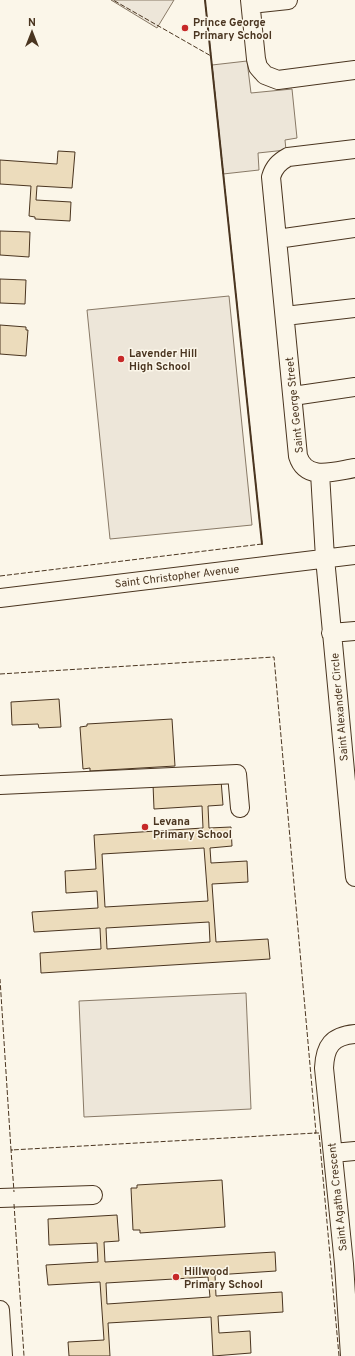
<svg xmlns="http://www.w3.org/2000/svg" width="355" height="1356" font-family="Overpass,sans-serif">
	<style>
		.green { fill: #ede6d9; stroke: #887966 }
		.building { fill: #ecdcbc; stroke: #4a3520; fill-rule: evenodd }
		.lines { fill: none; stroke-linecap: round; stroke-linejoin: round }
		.minor-casing { stroke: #4a3520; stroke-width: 20 }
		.minor { stroke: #fbf6e9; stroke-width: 18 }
		.fence { stroke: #4a3520; stroke-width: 1; stroke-dasharray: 5 2; stroke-linecap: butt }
		.wall { stroke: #4a3520; stroke-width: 2 }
		.poi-dot { fill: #c62828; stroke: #fbf6e9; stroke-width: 1.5 }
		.labels { text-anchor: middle; stroke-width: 3; stroke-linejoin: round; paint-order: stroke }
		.poi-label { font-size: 11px; font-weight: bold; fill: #4a3520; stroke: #fbf6e9; text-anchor: start }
		.street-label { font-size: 11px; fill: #4a3520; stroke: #fbf6e9 }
	</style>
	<rect width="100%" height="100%" fill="#fbf6e9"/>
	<!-- green -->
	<path class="green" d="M 111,0 L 174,0 L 157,28 Z
		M 247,61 L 251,93 L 292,89 L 297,138 L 285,140 L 286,150 L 258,153 L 259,170 L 223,174 L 212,65 Z
		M 229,296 L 252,525 L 110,539 L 87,310 Z
		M 246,993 L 251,1109 L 84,1117 L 79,1001 Z"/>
	<!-- building -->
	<path class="building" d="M 58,151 L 75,152 L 72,188 L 37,186 L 36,200 L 71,202 L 70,221 L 35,219 L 35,217 L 29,216 L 31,186 L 0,184 L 0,160 L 57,164 Z
		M 0,231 L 30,232 L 29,257 L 0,255 Z
		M 0,279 L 26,280 L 25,304 L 0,303 Z
		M 0,325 L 26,327 L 26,330 L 28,330 L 26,356 L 0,354 Z
		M 59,699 L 61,727 L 39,728 L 38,724 L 12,725 L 11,702 Z
		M 172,719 L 175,766 L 90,771 L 90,768 L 83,769 L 80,727 L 87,726 L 87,724 Z
		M 221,780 L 223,805 L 208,806 L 209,828 L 231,827 L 232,846 L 210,848 L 211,863 L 247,861 L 248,882 L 212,884 L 216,942 L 268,939 L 270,959 L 41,973 L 40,953 L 101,949 L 100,928 L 34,932 L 32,912 L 98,908 L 97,891 L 66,893 L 65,871 L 96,869 L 94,835 L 203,828 L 202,806 L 154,809 L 153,784 ZM 204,848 L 208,901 L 105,907 L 102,854 ZM 209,922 L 210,942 L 107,949 L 106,928 Z
		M 222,1180 L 225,1227 L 140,1233 L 140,1230 L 133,1230 L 131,1188 L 137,1188 L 137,1185 Z
		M 117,1215 L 119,1241 L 104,1242 L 105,1262 L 275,1252 L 276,1271 L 215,1275 L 216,1296 L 282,1292 L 283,1312 L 218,1316 L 219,1333 L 250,1331 L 251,1353 L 213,1356 L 211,1317 L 108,1323 L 110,1356 L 69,1356 L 68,1342 L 104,1340 L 100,1282 L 48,1285 L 46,1265 L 98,1262 L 97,1243 L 49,1245 L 48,1219 ZM 208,1277 L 210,1297 L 107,1304 L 106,1283 Z"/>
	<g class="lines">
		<!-- minor casing -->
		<g class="minor-casing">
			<path id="minor" d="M 250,0 L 256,59 L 258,67 L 265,75 L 278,80 L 355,70
				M 251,4 L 288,0
				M 355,149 L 288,157 C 279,162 274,167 271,177 L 298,456 C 306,482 335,471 355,468
				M 277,239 L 355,228
				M 285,316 L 355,308
				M 293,396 L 355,387
				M 320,473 L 325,558 L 355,877
				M 0,598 L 355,555
				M 331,633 L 355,631
				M 0,785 L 237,774 L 240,808
				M 333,1153 L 355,1151
				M 0,1198 L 93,1195
				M 0,1310 L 3,1356
				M 350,1356 L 344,1264 L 324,1068 C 325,1046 332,1036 355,1034"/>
		</g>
		<!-- minor -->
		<use href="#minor" class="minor"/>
		<!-- fence -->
		<path class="fence" d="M 205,0 L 211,56 L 210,56
			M 0,576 L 262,544 L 211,56 L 113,0
			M 0,674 L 274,657 L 316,1133 L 11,1150 L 0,979
			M 314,1133 L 319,1133 L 339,1356
			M 13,1150 L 11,1150 L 14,1192
			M 14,1204 L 24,1356"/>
		<!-- wall -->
		<path class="wall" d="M 205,0 L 262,544"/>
	</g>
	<!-- markers -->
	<g class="poi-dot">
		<circle cx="185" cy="28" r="4"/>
		<circle cx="121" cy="359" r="4"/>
		<circle cx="145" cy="827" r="4"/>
		<circle cx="176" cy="1277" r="4"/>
	</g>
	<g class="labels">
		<!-- poi labels -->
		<g class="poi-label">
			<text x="193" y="26">Prince George<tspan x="193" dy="13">Primary School</tspan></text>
			<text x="129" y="357">Lavender Hill<tspan x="129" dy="13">High School</tspan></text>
			<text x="153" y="825">Levana<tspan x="153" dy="13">Primary School</tspan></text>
			<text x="184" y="1275">Hillwood<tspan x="184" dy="13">Primary School</tspan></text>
		</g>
		<!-- street labels -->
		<g class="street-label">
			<text transform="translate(294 405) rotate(-96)" y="4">Saint George Street</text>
			<text transform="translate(177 576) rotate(-7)" y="4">Saint Christopher Avenue</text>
			<text transform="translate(339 707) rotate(-95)" y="4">Saint Alexander Circle</text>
			<text transform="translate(337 1197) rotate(-96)" y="4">Saint Agatha Crescent</text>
		</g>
	</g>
	<!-- north arrow -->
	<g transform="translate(32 32)" stroke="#fbf6e9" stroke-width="3" paint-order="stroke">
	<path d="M0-3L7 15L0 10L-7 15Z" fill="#4a3520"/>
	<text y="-6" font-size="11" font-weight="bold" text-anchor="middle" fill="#4a3520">N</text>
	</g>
</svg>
